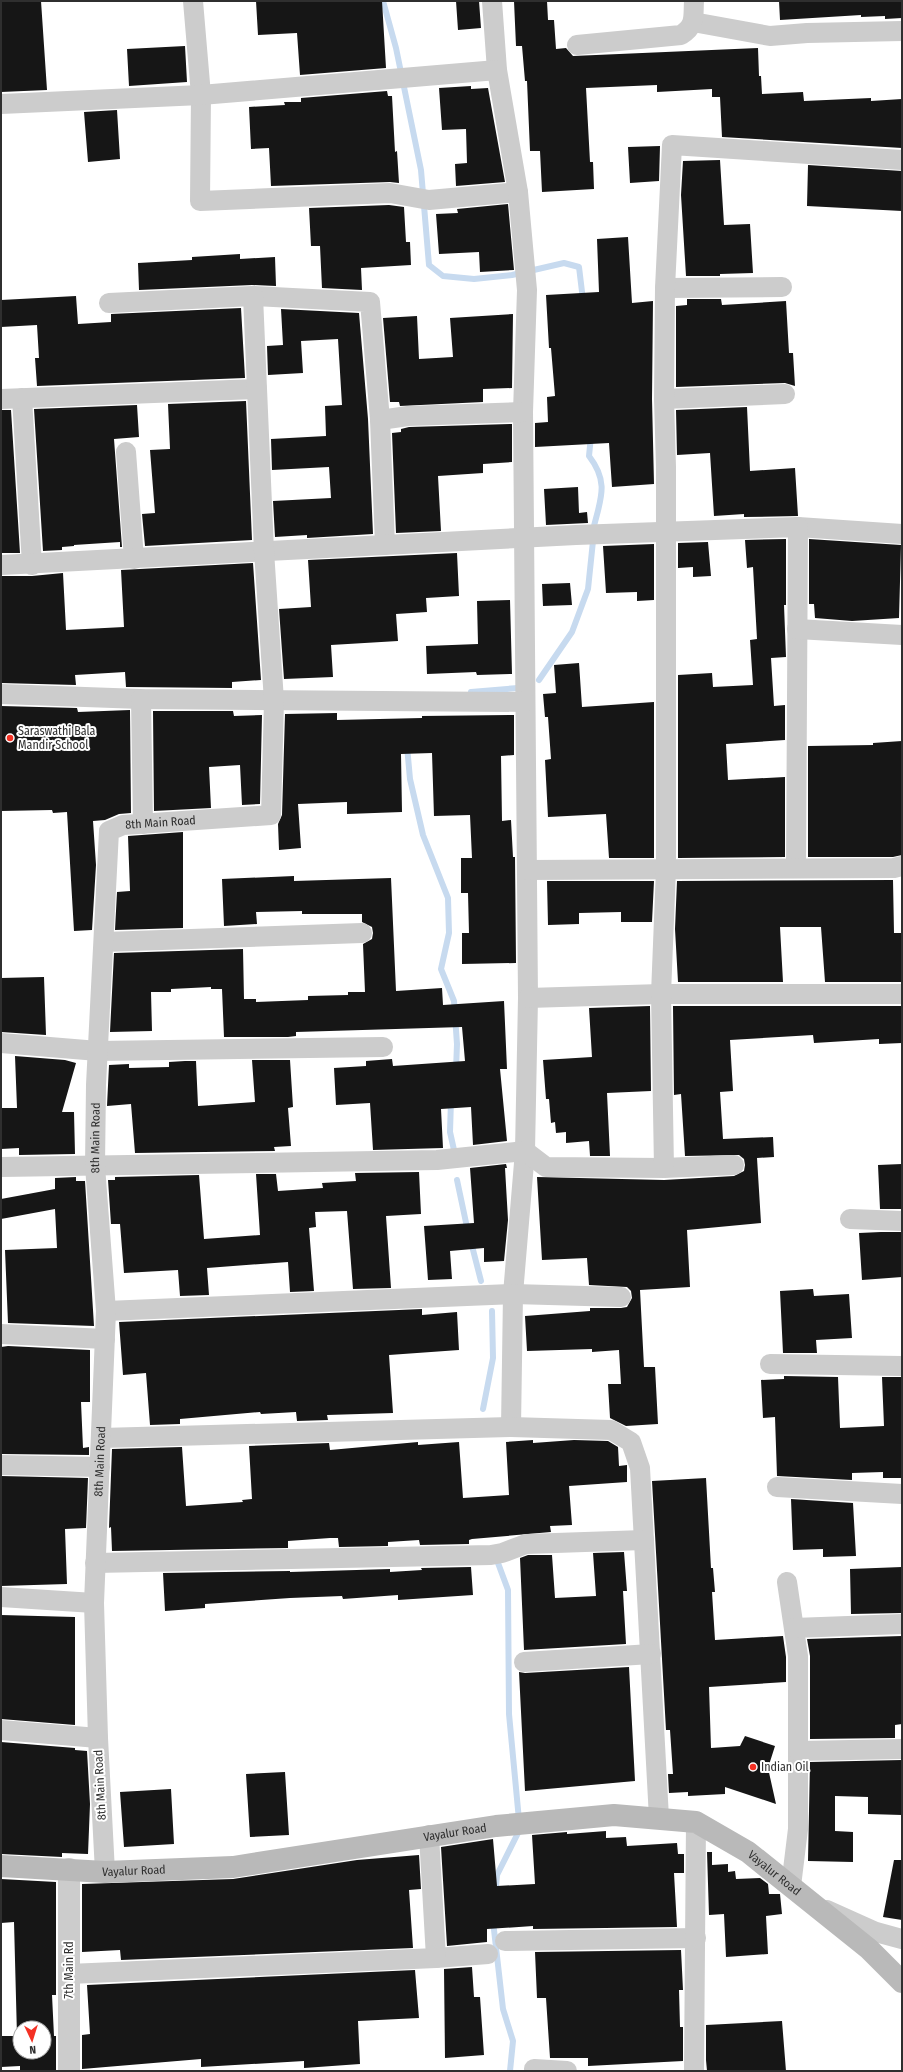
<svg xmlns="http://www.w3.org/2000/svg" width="903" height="2072" font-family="'Fira Sans Condensed',sans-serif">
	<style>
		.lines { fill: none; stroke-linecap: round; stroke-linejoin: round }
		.stream { stroke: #c7daef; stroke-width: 6 }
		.building { fill: #161616; fill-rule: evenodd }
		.minor { stroke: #ccc; stroke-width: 20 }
		.tertiary { stroke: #ccc; stroke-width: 22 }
		.secondary { stroke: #b9b9b9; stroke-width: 22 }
		.poi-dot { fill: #f43124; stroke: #fff; stroke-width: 1.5 }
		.labels { text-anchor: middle; stroke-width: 4; stroke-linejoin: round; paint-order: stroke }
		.poi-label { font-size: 12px; fill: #2f2f2f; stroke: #fff; text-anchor: start }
		.street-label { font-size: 12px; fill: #2f2f2f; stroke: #fff }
	</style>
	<rect width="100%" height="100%" fill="#fff"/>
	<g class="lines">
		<!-- stream -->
		<path class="stream" d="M 383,1 L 396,48 L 421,170 L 429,265 L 443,276 L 474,279 L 512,275 L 564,263 L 579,267 L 583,300
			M 591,436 L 589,456 C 609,482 601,498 594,526
			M 539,680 L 572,632 L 588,589 L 593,541
			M 471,692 L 518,688
			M 407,746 L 410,779 L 423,835 L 448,898 L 449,933 L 441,969 L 454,1001 L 457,1044 L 456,1070
			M 451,1100 L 450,1132 L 454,1150
			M 457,1180 L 468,1232
			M 471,1242 L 481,1281
			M 483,1409 L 493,1358 L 492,1311
			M 498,1563 L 508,1590 L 509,1714 L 519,1820
			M 496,1886 L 497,1875 L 520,1829
			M 493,1921 L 503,2009 L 513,2041 L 510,2071"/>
	</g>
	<!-- building -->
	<path class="building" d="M 1,1 L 41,1 L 47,90 L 1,92 Z
		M 256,1 L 382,1 L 386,68 L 300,75 L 297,33 L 258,35 Z
		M 456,1 L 479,1 L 481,28 L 458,30 Z
		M 514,1 L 547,1 L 548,20 L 554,20 L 556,49 L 566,48 L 573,56 L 758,48 L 759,76 L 761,76 L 762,94 L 803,92 L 804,101 L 871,98 L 871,101 L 902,99 L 902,148 L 722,137 L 720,97 L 712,97 L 712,89 L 657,92 L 657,85 L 586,88 L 590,162 L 593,162 L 594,189 L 542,192 L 540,151 L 530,151 L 527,81 L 525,81 L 522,46 L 516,46 Z
		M 779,1 L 902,1 L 902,18 L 885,19 L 885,16 L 861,17 L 861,15 L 780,20 Z
		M 185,46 L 187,82 L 129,86 L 127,49 Z
		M 471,86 L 471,89 L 488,88 L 505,182 L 456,186 L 455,164 L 467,163 L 466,129 L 442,130 L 439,88 Z
		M 387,91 L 388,96 L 392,96 L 395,152 L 397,151 L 399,183 L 390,182 L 271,186 L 269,148 L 251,149 L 249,107 L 285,105 L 284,102 L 301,102 L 301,98 Z
		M 117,110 L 120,159 L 88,162 L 84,112 Z
		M 660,146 L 659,181 L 630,183 L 628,147 Z
		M 720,160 L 724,225 L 750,224 L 753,273 L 720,274 L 720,276 L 686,276 L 681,195 L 683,161 Z
		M 808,165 L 902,171 L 902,211 L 807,206 Z
		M 508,204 L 514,270 L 480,272 L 479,252 L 439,254 L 436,214 L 458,213 L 457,209 Z
		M 389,205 L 404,207 L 406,242 L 410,242 L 411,265 L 361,268 L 362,290 L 322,288 L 320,246 L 311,246 L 309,208 Z
		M 628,237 L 632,303 L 653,301 L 652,399 L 654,484 L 612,487 L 609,443 L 535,447 L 535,423 L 548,422 L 547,397 L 555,396 L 551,348 L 549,348 L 546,295 L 599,292 L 597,239 Z
		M 240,254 L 240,259 L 275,257 L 276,286 L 252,285 L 139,290 L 138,263 L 192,260 L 192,257 Z
		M 76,296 L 78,324 L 111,322 L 111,314 L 241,308 L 245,378 L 37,386 L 35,358 L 39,358 L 37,325 L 1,327 L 1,300 Z
		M 687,299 L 721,299 L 722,305 L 786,301 L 789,353 L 793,353 L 795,386 L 785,383 L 676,387 L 676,306 L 687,305 Z
		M 281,309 L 359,313 L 368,419 L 373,534 L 307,538 L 307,535 L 275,537 L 273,501 L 331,498 L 329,467 L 272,470 L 271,439 L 326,436 L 325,406 L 342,405 L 338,339 L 301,341 L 303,373 L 268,375 L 267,346 L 283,345 Z
		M 513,314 L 512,388 L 483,389 L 483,402 L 400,406 L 399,402 L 390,402 L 383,318 L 417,316 L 419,359 L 453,357 L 450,318 Z
		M 246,401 L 252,540 L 145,546 L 142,514 L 155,513 L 150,450 L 170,449 L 168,404 Z
		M 137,405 L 139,437 L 114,439 L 122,547 L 120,547 L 120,542 L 74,545 L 74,546 L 62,547 L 62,550 L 43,551 L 34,409 Z
		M 747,407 L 750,471 L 795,468 L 798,516 L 744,517 L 744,514 L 714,516 L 710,453 L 677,455 L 676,410 Z
		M 1,410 L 11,410 L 20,553 L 1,553 Z
		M 512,424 L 512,462 L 483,464 L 483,473 L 438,476 L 441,531 L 396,533 L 392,433 L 401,432 L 401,429 L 409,427 Z
		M 578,487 L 579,513 L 587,512 L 588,523 L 546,525 L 544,489 Z
		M 786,539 L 786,605 L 784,605 L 786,657 L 771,658 L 774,706 L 785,705 L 785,740 L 726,744 L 728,780 L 785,777 L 785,857 L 678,858 L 678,675 L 712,673 L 713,687 L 753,685 L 750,640 L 757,639 L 753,567 L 747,568 L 745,540 Z
		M 809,539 L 901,545 L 899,618 L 852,621 L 815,618 L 814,604 L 809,604 Z
		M 708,542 L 711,576 L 693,577 L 693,567 L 678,568 L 678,543 Z
		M 654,544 L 654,600 L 637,601 L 637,592 L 606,593 L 603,546 Z
		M 457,553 L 459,596 L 426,598 L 427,612 L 396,614 L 398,641 L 331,645 L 333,677 L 284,679 L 279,609 L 311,607 L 308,560 Z
		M 253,563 L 261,680 L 232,682 L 232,688 L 126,687 L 125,672 L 75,675 L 76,685 L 1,683 L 1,576 L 32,576 L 63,573 L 66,630 L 124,627 L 121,570 Z
		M 570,583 L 572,605 L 543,606 L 542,584 Z
		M 510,600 L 512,674 L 477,675 L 476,672 L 427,674 L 426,646 L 478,644 L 477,601 Z
		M 579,663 L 582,707 L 654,702 L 654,858 L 609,858 L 606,814 L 548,817 L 545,760 L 551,759 L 548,717 L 545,717 L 543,694 L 556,693 L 554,665 Z
		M 1,706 L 77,708 L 78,712 L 130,710 L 131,813 L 119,814 L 105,820 L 93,821 L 96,865 L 92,930 L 74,931 L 67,812 L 53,813 L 52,810 L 1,811 Z
		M 153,711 L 233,711 L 234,716 L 262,715 L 260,804 L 242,805 L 240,765 L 209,767 L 211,808 L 154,811 Z
		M 337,713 L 337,720 L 422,718 L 422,716 L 514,715 L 514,755 L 501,756 L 502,821 L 511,820 L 513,857 L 515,857 L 516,963 L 462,964 L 462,933 L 469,933 L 468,893 L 461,893 L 461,858 L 472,858 L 470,815 L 434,816 L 432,753 L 401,754 L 402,812 L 347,814 L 347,802 L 298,804 L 301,848 L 279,850 L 278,824 L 282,815 L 285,714 Z
		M 902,741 L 902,855 L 893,857 L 808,857 L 808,746 L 873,745 L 873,743 Z
		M 183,832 L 183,928 L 115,930 L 117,892 L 130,891 L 128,836 Z
		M 294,876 L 294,881 L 391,878 L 396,991 L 442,988 L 443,1005 L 504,1001 L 507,1069 L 500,1069 L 507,1141 L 473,1145 L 471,1107 L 441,1109 L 443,1148 L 373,1150 L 370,1103 L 336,1105 L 334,1068 L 366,1066 L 366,1061 L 392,1059 L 393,1066 L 465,1061 L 462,1027 L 296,1032 L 296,1036 L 288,1037 L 224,1037 L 222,989 L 211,989 L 211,987 L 171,989 L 171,992 L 151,992 L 152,1031 L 110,1032 L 114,953 L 243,949 L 244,999 L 256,999 L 256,1002 L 308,1000 L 308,996 L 348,995 L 348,992 L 365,992 L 363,944 L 372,939 L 373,933 L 372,927 L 362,922 L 362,914 L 302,914 L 302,911 L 256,912 L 257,924 L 224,926 L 222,879 Z
		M 893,880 L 894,933 L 902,933 L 902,982 L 825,982 L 821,927 L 780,927 L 783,982 L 678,982 L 675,929 L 677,881 Z
		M 547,881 L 654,881 L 652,922 L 621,922 L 621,912 L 579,913 L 579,924 L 548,925 Z
		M 44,977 L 46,1035 L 1,1032 L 1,978 Z
		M 650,1006 L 651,1091 L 607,1093 L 610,1156 L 590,1156 L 589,1141 L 566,1143 L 566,1132 L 556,1133 L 555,1122 L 551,1123 L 549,1099 L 546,1099 L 543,1060 L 592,1057 L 589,1008 Z
		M 673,1006 L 902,1006 L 902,1043 L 879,1044 L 879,1039 L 814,1043 L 813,1035 L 730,1040 L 733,1091 L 720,1092 L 723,1139 L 773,1137 L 774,1157 L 757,1158 L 761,1223 L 687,1230 L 690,1287 L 640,1290 L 644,1367 L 655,1367 L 658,1424 L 626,1426 L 610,1418 L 608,1384 L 621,1384 L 619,1350 L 592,1352 L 592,1349 L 527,1351 L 525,1316 L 590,1311 L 590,1308 L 621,1308 L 627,1307 L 632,1298 L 631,1291 L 627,1287 L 589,1285 L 587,1258 L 542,1260 L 537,1177 L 664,1180 L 734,1176 L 744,1171 L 745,1165 L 744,1159 L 739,1155 L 685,1156 L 681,1094 L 674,1095 Z
		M 15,1056 L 65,1060 L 76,1063 L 62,1112 L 74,1112 L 75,1154 L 19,1155 L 19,1148 L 1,1149 L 1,1108 L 17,1108 Z
		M 252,1060 L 290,1060 L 293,1107 L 288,1108 L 291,1146 L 274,1147 L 275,1151 L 135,1153 L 131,1104 L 107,1106 L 109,1065 L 129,1064 L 129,1068 L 169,1067 L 169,1062 L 185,1061 L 196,1061 L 198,1106 L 255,1102 Z
		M 506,1164 L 507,1168 L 505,1168 L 508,1220 L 504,1261 L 484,1262 L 484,1248 L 450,1251 L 452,1279 L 428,1280 L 424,1226 L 474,1223 L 470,1168 Z
		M 902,1164 L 902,1209 L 880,1209 L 878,1165 Z
		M 419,1172 L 421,1214 L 386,1216 L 391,1288 L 353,1289 L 347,1211 L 315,1212 L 316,1227 L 309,1228 L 314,1291 L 290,1292 L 288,1262 L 207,1268 L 209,1295 L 180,1296 L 178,1270 L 124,1273 L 120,1224 L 111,1224 L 108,1180 L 115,1180 L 115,1177 L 199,1175 L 204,1239 L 260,1235 L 256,1174 L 276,1174 L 278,1191 L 323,1188 L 322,1183 L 356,1181 L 355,1173 Z
		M 76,1177 L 76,1181 L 85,1181 L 94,1326 L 8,1323 L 5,1250 L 57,1248 L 55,1209 L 1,1219 L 1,1199 L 55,1189 L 55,1178 Z
		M 881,1232 L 902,1232 L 902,1277 L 862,1280 L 859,1233 Z
		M 813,1289 L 814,1296 L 849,1294 L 852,1338 L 816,1340 L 817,1353 L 783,1353 L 780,1291 Z
		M 422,1309 L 422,1315 L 457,1312 L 459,1350 L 389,1355 L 393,1413 L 327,1415 L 328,1420 L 297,1421 L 296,1412 L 261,1414 L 260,1412 L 180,1419 L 180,1424 L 150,1425 L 146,1373 L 123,1375 L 119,1322 Z
		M 8,1346 L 90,1350 L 90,1402 L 81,1402 L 83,1448 L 89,1447 L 89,1455 L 1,1454 L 1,1347 Z
		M 784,1376 L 838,1377 L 840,1428 L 884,1426 L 882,1377 L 902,1377 L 902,1478 L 883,1478 L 883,1472 L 852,1473 L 852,1480 L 777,1476 L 775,1417 L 763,1418 L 761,1380 L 784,1379 Z
		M 533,1440 L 533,1443 L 574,1440 L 608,1441 L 618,1447 L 619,1466 L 627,1465 L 627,1482 L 569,1486 L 572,1525 L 550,1526 L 551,1532 L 472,1539 L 469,1540 L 469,1544 L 420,1545 L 419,1540 L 388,1542 L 388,1546 L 339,1547 L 338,1538 L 330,1538 L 288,1541 L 288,1548 L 112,1551 L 111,1527 L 109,1528 L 112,1449 L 182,1447 L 186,1506 L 243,1502 L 242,1500 L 252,1499 L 249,1446 L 329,1443 L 330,1450 L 418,1442 L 418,1445 L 459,1442 L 463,1498 L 509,1495 L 506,1442 Z
		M 1,1476 L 88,1478 L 86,1528 L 65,1529 L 67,1584 L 1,1586 Z
		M 706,1478 L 711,1568 L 713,1568 L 715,1592 L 712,1592 L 715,1640 L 783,1636 L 786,1657 L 786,1682 L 709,1687 L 711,1748 L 740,1746 L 745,1736 L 775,1746 L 768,1768 L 776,1804 L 725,1787 L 725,1794 L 688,1796 L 688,1792 L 669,1793 L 668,1774 L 673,1774 L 670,1730 L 666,1730 L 652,1481 Z
		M 791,1499 L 853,1503 L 856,1556 L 823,1557 L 823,1549 L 793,1550 Z
		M 624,1552 L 627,1591 L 623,1591 L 626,1644 L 524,1650 L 520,1558 L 528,1555 L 552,1555 L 555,1598 L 596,1596 L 593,1553 Z
		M 471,1567 L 473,1595 L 398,1600 L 398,1595 L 343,1599 L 342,1596 L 290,1598 L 205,1604 L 205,1608 L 165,1611 L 163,1573 L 290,1571 L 290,1572 L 390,1569 L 390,1572 L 422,1570 L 421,1568 Z
		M 902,1567 L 902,1613 L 851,1614 L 850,1569 Z
		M 1,1615 L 75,1617 L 75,1725 L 1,1719 Z
		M 902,1636 L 902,1724 L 895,1725 L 895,1738 L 810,1739 L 810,1656 L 807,1639 Z
		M 629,1667 L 635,1781 L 525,1791 L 519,1672 L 525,1673 Z
		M 1,1742 L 75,1748 L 75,1750 L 87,1751 L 90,1804 L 88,1854 L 62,1853 L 62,1857 L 1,1854 Z
		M 902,1760 L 902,1815 L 868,1814 L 868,1797 L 835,1796 L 835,1831 L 853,1832 L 853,1862 L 808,1861 L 810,1762 Z
		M 285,1772 L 289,1835 L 250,1837 L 246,1774 Z
		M 171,1789 L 174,1844 L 124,1847 L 120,1792 Z
		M 606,1831 L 606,1838 L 626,1837 L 627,1846 L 677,1843 L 678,1854 L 684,1854 L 684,1873 L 674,1873 L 677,1927 L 533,1929 L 533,1926 L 487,1929 L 487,1942 L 447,1946 L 441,1847 L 493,1839 L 497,1886 L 535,1884 L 532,1835 L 567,1832 L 567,1834 Z
		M 707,1852 L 712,1852 L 712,1865 L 728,1864 L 728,1872 L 735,1871 L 736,1879 L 760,1878 L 768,1884 L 769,1894 L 780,1894 L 782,1914 L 766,1916 L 768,1954 L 726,1957 L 724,1914 L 709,1915 Z
		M 419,1855 L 421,1889 L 409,1890 L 413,1948 L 121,1960 L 120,1950 L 82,1952 L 82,1884 L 233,1879 L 357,1860 Z
		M 894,1860 L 902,1860 L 902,1920 L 883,1917 Z
		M 1,1879 L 56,1882 L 56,1995 L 52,1995 L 54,2036 L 56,2036 L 56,2071 L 20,2071 L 20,2066 L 1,2067 L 1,2036 L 17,2036 L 14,1922 L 1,1923 ZM 20,2028 L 44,2028 L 44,2052 L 20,2052 Z
		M 681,1950 L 683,1990 L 679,1990 L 680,2027 L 683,2027 L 683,2061 L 588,2066 L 588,2058 L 550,2058 L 546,1998 L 537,1998 L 535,1952 Z
		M 472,1967 L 474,1997 L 480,1997 L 484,2055 L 445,2058 L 444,1969 Z
		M 415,1970 L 419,2018 L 358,2021 L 360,2064 L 304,2068 L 304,2061 L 201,2067 L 201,2059 L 82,2069 L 82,2035 L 90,2034 L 87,1985 Z
		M 782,2021 L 786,2071 L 707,2071 L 706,2060 L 706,2025 Z"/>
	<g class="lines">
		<!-- minor -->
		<g class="minor">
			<path d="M 193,1 L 201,95 L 200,201 L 390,193 L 429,200 L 518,192"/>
			<path d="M 492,1 L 497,70 L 518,192 L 527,290 L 523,412 L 528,998 L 525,1151 L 513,1294 L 511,1427"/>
			<path d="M 693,22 L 770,36 L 807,33 L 902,31"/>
			<path d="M 577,45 L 681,35 C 696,25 693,18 694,1"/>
			<path d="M 1,104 L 201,95 L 497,70"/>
			<path d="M 665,288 L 782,287"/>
			<path d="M 253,296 L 370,302 L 380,420"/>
			<path d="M 22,398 L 32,565"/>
			<path d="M 1,399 L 257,389"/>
			<path d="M 664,399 L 785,394"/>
			<path d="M 126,452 L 134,559"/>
			<path d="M 798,527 L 902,534"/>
			<path d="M 385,545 L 380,420 L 408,416 L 523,412"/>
			<path d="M 1,565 L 576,535 L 798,527 L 796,868"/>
			<path d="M 797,629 L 902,635"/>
			<path d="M 1,694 L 141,699 L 525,702"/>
			<path d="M 141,699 L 143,824"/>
			<path d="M 527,870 L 894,868 L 902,866"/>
			<path d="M 104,942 L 362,933"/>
			<path d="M 528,998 L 661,994 L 902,994"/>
			<path d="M 1,1043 L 98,1051 L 383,1047"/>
			<path d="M 1,1167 L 437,1160 L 525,1151 L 546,1167 L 664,1168 L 734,1165"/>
			<path d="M 664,1168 L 661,994 L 666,869 L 666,467 L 664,399 L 665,288 L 672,145 L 902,160"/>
			<path d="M 850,1219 L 902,1221"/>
			<path d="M 106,1311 L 513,1294 L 621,1297"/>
			<path d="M 1,1334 L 105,1339"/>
			<path d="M 770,1364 L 902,1366"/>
			<path d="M 101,1438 L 511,1427 L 611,1430 L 631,1442 L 640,1468 L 659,1818"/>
			<path d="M 1,1465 L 100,1467"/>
			<path d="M 777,1487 L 902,1494"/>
			<path d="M 95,1563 L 491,1555 L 502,1553 L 526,1544 L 644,1540"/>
			<path d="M 787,1582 L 798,1656 L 798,1829 L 791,1886"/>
			<path d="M 1,1597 L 94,1603"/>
			<path d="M 794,1628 L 902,1624"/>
			<path d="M 524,1662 L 651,1654"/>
			<path d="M 1,1730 L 98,1738"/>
			<path d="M 798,1751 L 902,1749"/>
			<path id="s1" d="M 105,1872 L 98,1738 L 94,1603 L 106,1311 L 95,1166 L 96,1085 L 109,831 L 123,825 L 271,815 L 274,701 L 264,551 L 253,296 L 109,303"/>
			<path d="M 827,1910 L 876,1932 L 902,1939"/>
			<path d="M 505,1941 L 696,1938"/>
			<path d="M 436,1958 L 488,1954"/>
			<path d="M 69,1974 L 436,1958 L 429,1835"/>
			<path d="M 534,2069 L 567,2071"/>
			<path d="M 694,2071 L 696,1822"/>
		</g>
		<!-- tertiary -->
		<path class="tertiary" d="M 69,2071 L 69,1869"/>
		<!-- secondary -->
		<path class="secondary" id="s2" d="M 1,1866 L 105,1872 L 233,1867 L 496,1826 L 614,1815 L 696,1822 L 748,1852 L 869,1949 L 902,1982"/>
	</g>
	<!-- markers -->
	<g class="poi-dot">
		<circle cx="10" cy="738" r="4"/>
		<circle cx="753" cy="1767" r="4"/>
	</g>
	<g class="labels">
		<!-- poi labels -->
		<g class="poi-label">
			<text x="18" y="735">Saraswathi Bala<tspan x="18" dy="14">Mandir School</tspan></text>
			<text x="761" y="1771">Indian Oil</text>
		</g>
		<!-- street labels -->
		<g class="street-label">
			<text dy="4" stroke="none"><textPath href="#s1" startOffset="1095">8th Main Road</textPath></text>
			<text dy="4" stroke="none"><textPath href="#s1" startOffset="735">8th Main Road</textPath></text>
			<text dy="4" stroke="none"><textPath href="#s1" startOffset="411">8th Main Road</textPath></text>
			<text transform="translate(100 1785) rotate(-93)" y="4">8th Main Road</text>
			<text dy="4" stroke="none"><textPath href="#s2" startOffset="457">Vayalur Road</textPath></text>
			<text dy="4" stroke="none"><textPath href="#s2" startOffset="133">Vayalur Road</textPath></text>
			<text dy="4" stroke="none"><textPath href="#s2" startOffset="793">Vayalur Road</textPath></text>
			<text transform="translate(69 1970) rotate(-90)" y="4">7th Main Rd</text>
		</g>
	</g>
	<!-- border -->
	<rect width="903" height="2072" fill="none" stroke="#2f2f2f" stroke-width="4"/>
	<!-- north arrow -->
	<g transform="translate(32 2040) rotate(176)"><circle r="19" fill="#ffffff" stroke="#acacac"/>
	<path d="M0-3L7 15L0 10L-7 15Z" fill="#f43124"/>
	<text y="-6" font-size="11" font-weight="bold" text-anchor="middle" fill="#2f2f2f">N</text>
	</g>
</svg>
